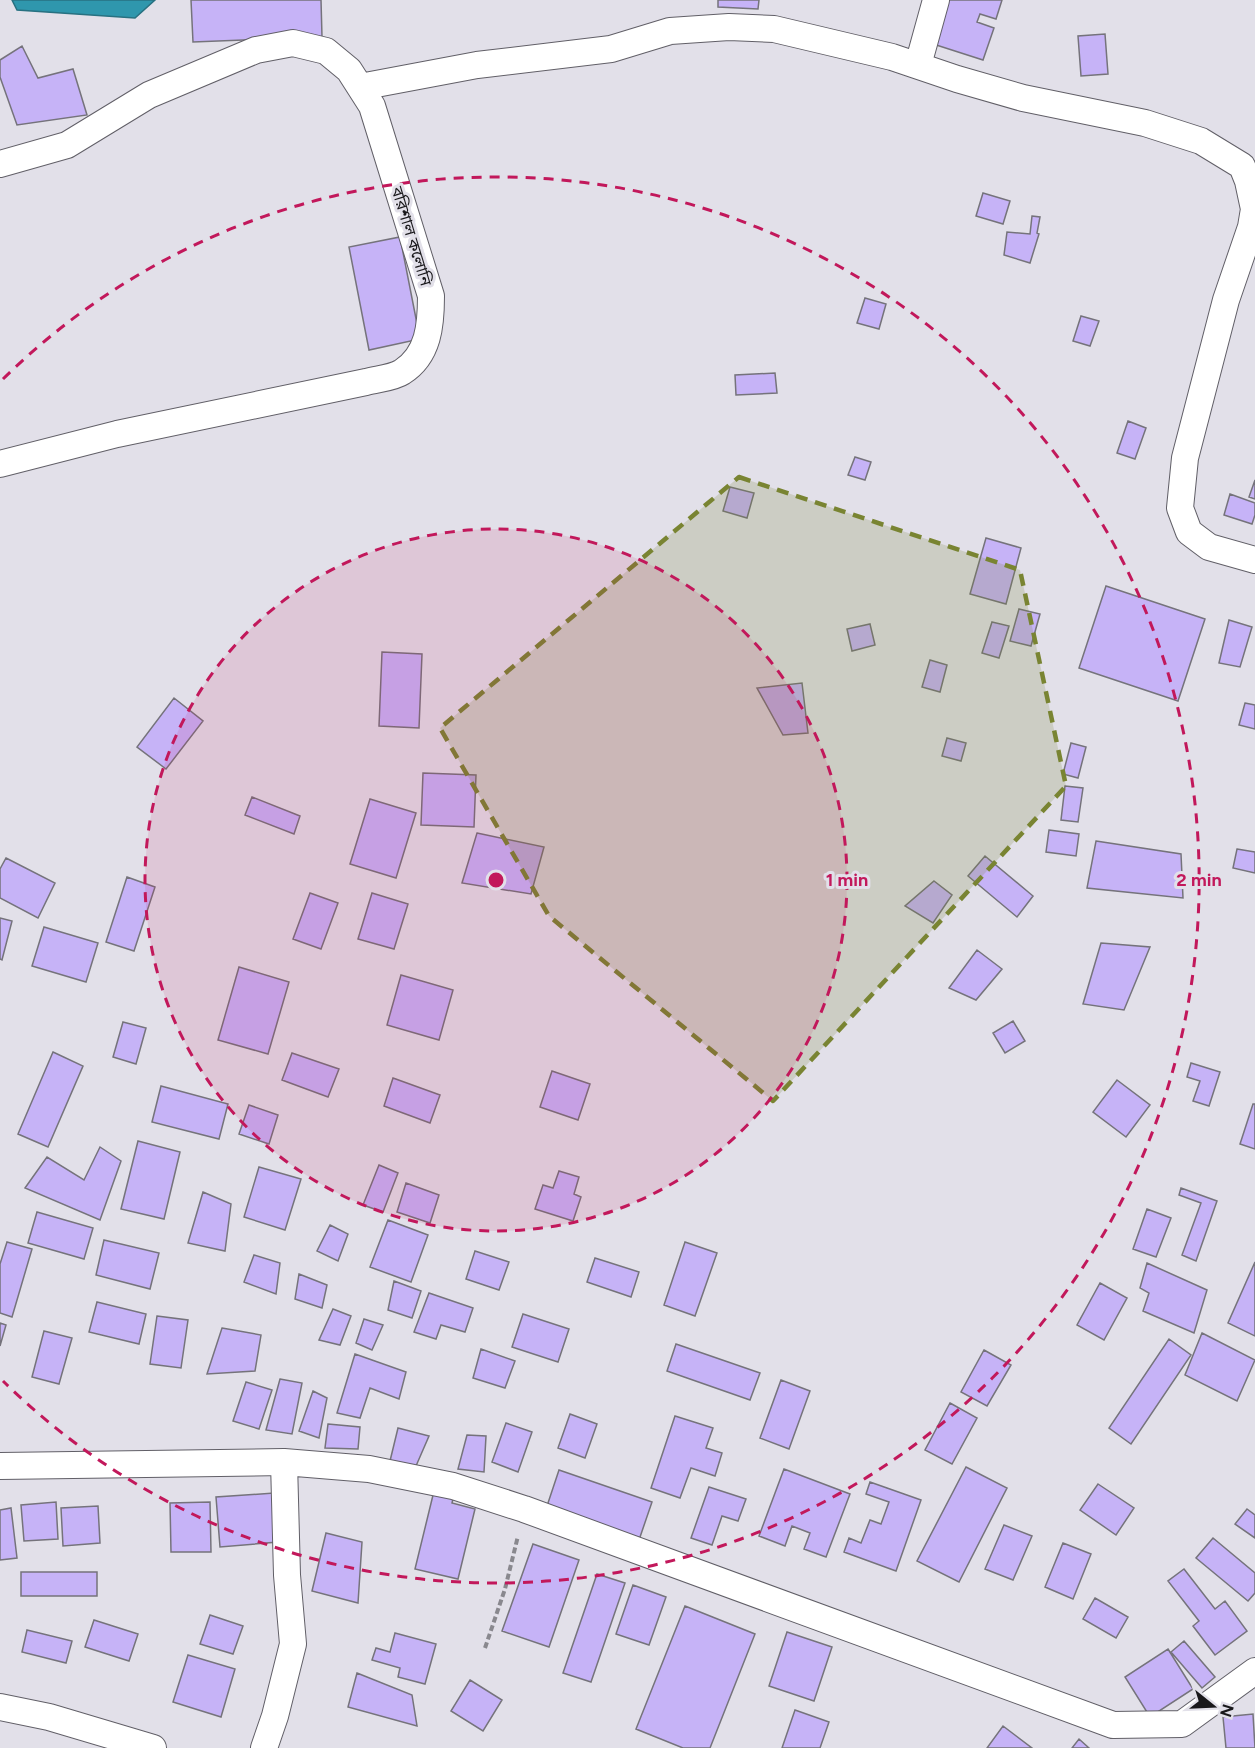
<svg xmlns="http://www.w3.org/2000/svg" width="1255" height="1748" font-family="Figtree,'Noto Sans Bengali',sans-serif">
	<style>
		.water { fill: #2f97ad; stroke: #287181; stroke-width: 1.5 }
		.building { fill: #c6b3f7; stroke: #75737b; stroke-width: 1.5 }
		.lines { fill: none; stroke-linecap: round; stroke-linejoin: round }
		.minor-casing { stroke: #615f67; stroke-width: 28 }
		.path { stroke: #89888e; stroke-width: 4; stroke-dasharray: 6 3; stroke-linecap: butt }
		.minor { stroke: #fff; stroke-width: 26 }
		.marked { fill: #798432; fill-opacity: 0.2; stroke: #798432; stroke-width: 4.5; stroke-dasharray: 12 8; stroke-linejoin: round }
		.ring { fill: none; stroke: #c2185b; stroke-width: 3; stroke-dasharray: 10 8 }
		.labels { text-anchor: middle; stroke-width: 6; stroke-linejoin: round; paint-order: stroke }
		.street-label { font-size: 16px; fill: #19181b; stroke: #e2e0e9 }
		.centre { fill: #c2185b; stroke: #e2e0e9; stroke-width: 3 }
		.ring-label { font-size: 18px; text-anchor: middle; font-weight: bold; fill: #c2185b; stroke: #e2e0e9; stroke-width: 6; stroke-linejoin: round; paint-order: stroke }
	</style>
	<rect width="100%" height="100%" fill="#e2e0e9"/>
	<!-- water -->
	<path class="water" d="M 12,0 L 155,0 L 135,18 L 17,10 Z"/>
	<!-- building -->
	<path class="building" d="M 191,0 L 321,0 L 322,37 L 193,42 Z
		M 718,0 L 759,0 L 758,9 L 718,7 Z
		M 943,0 L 1002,0 L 996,19 L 980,14 L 977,22 L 994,28 L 983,60 L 930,43 Z
		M 1105,34 L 1108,74 L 1081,76 L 1078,36 Z
		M 22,46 L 38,78 L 73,69 L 87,115 L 17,125 L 0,77 L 0,60 Z
		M 983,193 L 1010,201 L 1003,224 L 976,216 Z
		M 1032,216 L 1040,217 L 1037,233 L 1039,234 L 1030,263 L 1004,255 L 1007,232 L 1030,234 Z
		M 400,237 L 420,339 L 369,350 L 349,247 Z
		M 865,298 L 886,304 L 879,329 L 857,323 Z
		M 1081,316 L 1099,321 L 1090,346 L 1073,341 Z
		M 775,373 L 777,393 L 736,395 L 735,375 Z
		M 1128,421 L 1146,428 L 1135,459 L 1117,453 Z
		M 855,457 L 871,462 L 865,480 L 848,475 Z
		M 1255,480 L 1255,499 L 1249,497 Z
		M 730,487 L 754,493 L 747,518 L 723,511 Z
		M 1230,494 L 1255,503 L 1255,515 L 1252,524 L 1224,515 Z
		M 986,538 L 1021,548 L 1006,604 L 970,594 Z
		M 1106,586 L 1205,619 L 1178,701 L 1079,668 Z
		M 1019,609 L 1040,614 L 1031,646 L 1010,641 Z
		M 1229,620 L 1252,627 L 1240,667 L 1219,663 Z
		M 992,622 L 1009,626 L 999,658 L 982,653 Z
		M 870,624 L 875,645 L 852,651 L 847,629 Z
		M 382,652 L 422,654 L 419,728 L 379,726 Z
		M 930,660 L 947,665 L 940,692 L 922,687 Z
		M 802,683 L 808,733 L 783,735 L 757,688 Z
		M 174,698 L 203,721 L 166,769 L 137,747 Z
		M 1245,703 L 1255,705 L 1255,729 L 1239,725 Z
		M 947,738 L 966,743 L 961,761 L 942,756 Z
		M 1071,743 L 1086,747 L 1078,778 L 1063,774 Z
		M 423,773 L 476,775 L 474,827 L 421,825 Z
		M 1065,786 L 1083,788 L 1078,822 L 1061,820 Z
		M 252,797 L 300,816 L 294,834 L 245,815 Z
		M 370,799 L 416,813 L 396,878 L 350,864 Z
		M 1049,830 L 1079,834 L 1076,856 L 1046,852 Z
		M 477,833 L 544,847 L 531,894 L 462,883 Z
		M 1096,841 L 1181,854 L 1183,898 L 1087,888 Z
		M 1237,849 L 1255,852 L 1255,873 L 1233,868 Z
		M 985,856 L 1033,896 L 1017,917 L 968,876 Z
		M 6,858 L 55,883 L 38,918 L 0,898 L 0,869 Z
		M 127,877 L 155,887 L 134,951 L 106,942 Z
		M 934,881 L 952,895 L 933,923 L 905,906 Z
		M 310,893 L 338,903 L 321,949 L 293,939 Z
		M 372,893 L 408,904 L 394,949 L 358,939 Z
		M 0,918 L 12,921 L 2,960 L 0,959 Z
		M 44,927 L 98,943 L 86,982 L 32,966 Z
		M 1101,943 L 1150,947 L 1124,1010 L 1083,1004 Z
		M 977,950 L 1002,969 L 976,1000 L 949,988 Z
		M 239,967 L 289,982 L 268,1054 L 218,1040 Z
		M 401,975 L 453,990 L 439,1040 L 387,1025 Z
		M 1013,1021 L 1025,1041 L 1005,1053 L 993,1033 Z
		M 123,1022 L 146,1028 L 136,1064 L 113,1057 Z
		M 53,1052 L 83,1066 L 48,1147 L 18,1134 Z
		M 292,1053 L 339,1069 L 328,1097 L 282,1080 Z
		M 1191,1063 L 1220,1072 L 1209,1106 L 1193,1101 L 1200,1081 L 1187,1077 Z
		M 552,1071 L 590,1084 L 578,1120 L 540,1107 Z
		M 393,1078 L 440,1095 L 430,1123 L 384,1106 Z
		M 1117,1080 L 1150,1105 L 1126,1137 L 1093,1112 Z
		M 161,1086 L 228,1104 L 219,1139 L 152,1122 Z
		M 1253,1104 L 1255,1104 L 1255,1149 L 1240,1144 Z
		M 249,1105 L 278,1115 L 269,1144 L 239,1134 Z
		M 138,1141 L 180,1152 L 164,1219 L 121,1209 Z
		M 100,1147 L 121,1161 L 100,1220 L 25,1188 L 47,1157 L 84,1180 Z
		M 379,1165 L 398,1173 L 383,1212 L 363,1205 Z
		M 259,1167 L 301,1179 L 285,1230 L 244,1217 Z
		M 559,1171 L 579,1177 L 574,1194 L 581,1197 L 573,1221 L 535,1209 L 543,1185 L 553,1188 Z
		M 406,1183 L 439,1195 L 430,1223 L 397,1212 Z
		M 1181,1188 L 1217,1201 L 1196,1261 L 1182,1255 L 1201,1203 L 1179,1195 Z
		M 203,1192 L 231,1204 L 225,1251 L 188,1243 Z
		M 1147,1209 L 1171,1218 L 1156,1257 L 1133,1249 Z
		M 37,1212 L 93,1228 L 84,1259 L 28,1243 Z
		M 388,1220 L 428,1235 L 411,1282 L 370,1267 Z
		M 330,1225 L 348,1234 L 338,1261 L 317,1251 Z
		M 104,1240 L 159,1253 L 150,1289 L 96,1275 Z
		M 7,1242 L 32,1249 L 12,1317 L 0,1313 L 0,1264 Z
		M 685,1242 L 717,1253 L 695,1316 L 664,1305 Z
		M 475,1251 L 509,1262 L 499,1290 L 466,1279 Z
		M 254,1255 L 280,1263 L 276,1294 L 244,1282 Z
		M 595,1258 L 639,1272 L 631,1297 L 587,1282 Z
		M 1255,1262 L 1255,1336 L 1228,1323 Z
		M 1147,1263 L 1207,1290 L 1194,1333 L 1143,1311 L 1149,1293 L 1140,1288 Z
		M 299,1274 L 327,1285 L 322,1308 L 295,1299 Z
		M 394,1281 L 421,1291 L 412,1318 L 388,1310 Z
		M 1100,1283 L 1127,1298 L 1104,1340 L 1077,1325 Z
		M 429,1293 L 473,1308 L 465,1332 L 441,1325 L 436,1339 L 414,1332 Z
		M 97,1302 L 146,1314 L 139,1344 L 89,1332 Z
		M 333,1309 L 351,1316 L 340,1345 L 319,1340 Z
		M 523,1314 L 569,1329 L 558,1362 L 512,1347 Z
		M 157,1316 L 188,1320 L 181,1368 L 150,1364 Z
		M 364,1319 L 383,1325 L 372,1350 L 356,1343 Z
		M 0,1323 L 6,1325 L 0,1346 Z
		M 222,1328 L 261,1335 L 255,1371 L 207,1374 Z
		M 44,1331 L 72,1338 L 59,1384 L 32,1377 Z
		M 1202,1333 L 1255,1360 L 1237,1401 L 1185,1375 Z
		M 1169,1339 L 1191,1355 L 1131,1444 L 1109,1428 Z
		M 676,1344 L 760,1373 L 750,1400 L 667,1371 Z
		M 481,1349 L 515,1361 L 505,1388 L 473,1378 Z
		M 984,1350 L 1011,1365 L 987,1406 L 961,1392 Z
		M 355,1354 L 406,1372 L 399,1399 L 370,1388 L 360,1418 L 337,1413 Z
		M 280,1379 L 302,1383 L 292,1434 L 266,1430 Z
		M 781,1380 L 810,1391 L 789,1449 L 760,1438 Z
		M 246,1382 L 272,1390 L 259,1429 L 233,1421 Z
		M 313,1391 L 327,1398 L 319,1438 L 299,1431 Z
		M 950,1403 L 977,1418 L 952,1464 L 925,1450 Z
		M 570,1414 L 597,1424 L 585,1458 L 558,1448 Z
		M 675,1416 L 713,1428 L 706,1448 L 722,1453 L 715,1476 L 691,1468 L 680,1498 L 651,1488 Z
		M 506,1423 L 532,1432 L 518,1472 L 492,1462 Z
		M 328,1424 L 360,1427 L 358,1449 L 325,1448 Z
		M 398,1428 L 429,1436 L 416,1466 L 390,1461 Z
		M 467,1435 L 486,1436 L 484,1472 L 458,1469 Z
		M 966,1467 L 1007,1488 L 959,1582 L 917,1561 Z
		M 784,1469 L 850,1494 L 826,1557 L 804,1549 L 810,1533 L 792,1526 L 785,1546 L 759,1536 Z
		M 559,1470 L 652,1502 L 639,1540 L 546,1509 Z
		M 870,1482 L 921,1500 L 896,1571 L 844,1552 L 849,1538 L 861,1543 L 870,1520 L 881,1524 L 889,1502 L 866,1494 Z
		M 1098,1484 L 1134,1508 L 1116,1535 L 1080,1510 Z
		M 709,1487 L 746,1499 L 738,1521 L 722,1516 L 712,1545 L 691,1538 Z
		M 434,1491 L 454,1495 L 452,1503 L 475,1509 L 458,1579 L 415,1569 Z
		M 274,1493 L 278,1542 L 220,1547 L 216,1497 Z
		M 56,1502 L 58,1539 L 24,1541 L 21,1505 Z
		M 210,1502 L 211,1552 L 171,1552 L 170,1503 Z
		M 98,1506 L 100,1543 L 63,1546 L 61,1508 Z
		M 11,1508 L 17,1558 L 0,1560 L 0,1510 Z
		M 1247,1509 L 1255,1515 L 1255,1538 L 1235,1524 Z
		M 1004,1525 L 1032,1536 L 1013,1580 L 985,1569 Z
		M 326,1533 L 362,1542 L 358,1603 L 312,1591 Z
		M 1213,1538 L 1255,1573 L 1255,1593 L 1248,1601 L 1196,1558 Z
		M 1063,1543 L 1091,1554 L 1073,1599 L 1045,1587 Z
		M 533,1544 L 579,1560 L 549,1647 L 502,1631 Z
		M 1184,1569 L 1215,1609 L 1225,1601 L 1247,1631 L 1215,1655 L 1193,1626 L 1199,1621 L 1168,1581 Z
		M 21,1572 L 97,1572 L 97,1596 L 21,1596 Z
		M 597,1574 L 625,1583 L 591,1682 L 563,1673 Z
		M 633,1585 L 666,1597 L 649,1645 L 616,1634 Z
		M 1095,1598 L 1128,1617 L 1116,1638 L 1083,1619 Z
		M 685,1606 L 755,1634 L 710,1748 L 683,1748 L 636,1729 Z
		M 210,1615 L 243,1626 L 233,1654 L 200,1644 Z
		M 94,1620 L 138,1634 L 129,1661 L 85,1647 Z
		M 27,1630 L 72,1641 L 66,1663 L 22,1652 Z
		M 787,1632 L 832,1647 L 814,1701 L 769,1686 Z
		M 395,1633 L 436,1644 L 425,1684 L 398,1677 L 400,1668 L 372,1660 L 376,1648 L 390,1652 Z
		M 1184,1641 L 1215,1677 L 1202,1688 L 1171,1652 Z
		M 1168,1649 L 1193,1689 L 1150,1717 L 1125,1677 Z
		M 188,1655 L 235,1669 L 221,1717 L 173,1702 Z
		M 357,1673 L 412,1695 L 417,1726 L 348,1707 Z
		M 470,1680 L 502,1700 L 483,1731 L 451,1711 Z
		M 795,1710 L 829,1722 L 820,1748 L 782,1748 Z
		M 1253,1714 L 1255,1748 L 1226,1748 L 1223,1717 Z
		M 1003,1726 L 1032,1748 L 987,1748 Z
		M 1079,1739 L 1089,1748 L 1072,1748 Z"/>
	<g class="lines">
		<!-- minor casing -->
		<g class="minor-casing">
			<path id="minor" d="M 918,65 L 936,0
				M 360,87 L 477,65 L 611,49 L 670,31 L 729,27 L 774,29 L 892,57 L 957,79 L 1023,98 L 1145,123 L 1201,141 L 1242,166 L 1248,181 L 1254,209 L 1251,227 L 1226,300 L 1185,458 L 1180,508 L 1189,532 L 1209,547 L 1255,560
				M 0,164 L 67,145 L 149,95 L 256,50 L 293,43 L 326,51 L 349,70 L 372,106 L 431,296 C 431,324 429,355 402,372 C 393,378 377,379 366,382 L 117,434 L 0,464
				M 284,1462 L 369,1469 L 453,1486 L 524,1509 L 1113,1725 L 1182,1724 L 1255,1671
				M 0,1466 L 284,1462 L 287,1575 L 293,1644 L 275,1716 L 264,1748
				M 0,1707 L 49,1717 L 153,1748"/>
		</g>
		<!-- path -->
		<path class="path" d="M 485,1648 L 505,1589 L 518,1536"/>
		<!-- minor -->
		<use href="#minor" class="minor"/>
	</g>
	<!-- marked area -->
	<path class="marked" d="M 739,477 L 1020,570 L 1066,786 L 773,1101 L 549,916 L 440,728 Z"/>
	<!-- distance rings -->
	<circle cx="496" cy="880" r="351" fill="#c2185b" fill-opacity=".12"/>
	<g class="ring">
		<circle cx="496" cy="880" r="351"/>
		<path d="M3 379A703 703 0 1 1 3 1381"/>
	</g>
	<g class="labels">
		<!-- street labels -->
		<g class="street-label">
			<text transform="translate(412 236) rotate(73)" y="6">বরিশাল কলোনি</text>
		</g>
	</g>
	<circle cx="496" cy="880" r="9" class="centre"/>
	<g class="ring-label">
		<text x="847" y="886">1 min</text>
		<text x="1199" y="886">2 min</text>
	</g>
	<!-- north arrow -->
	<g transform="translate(1213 1706) rotate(108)" stroke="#e2e0e9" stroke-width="4.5" paint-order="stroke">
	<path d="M0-4.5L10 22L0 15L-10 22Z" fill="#19181b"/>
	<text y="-9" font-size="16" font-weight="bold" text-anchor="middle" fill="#19181b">N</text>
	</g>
</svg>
